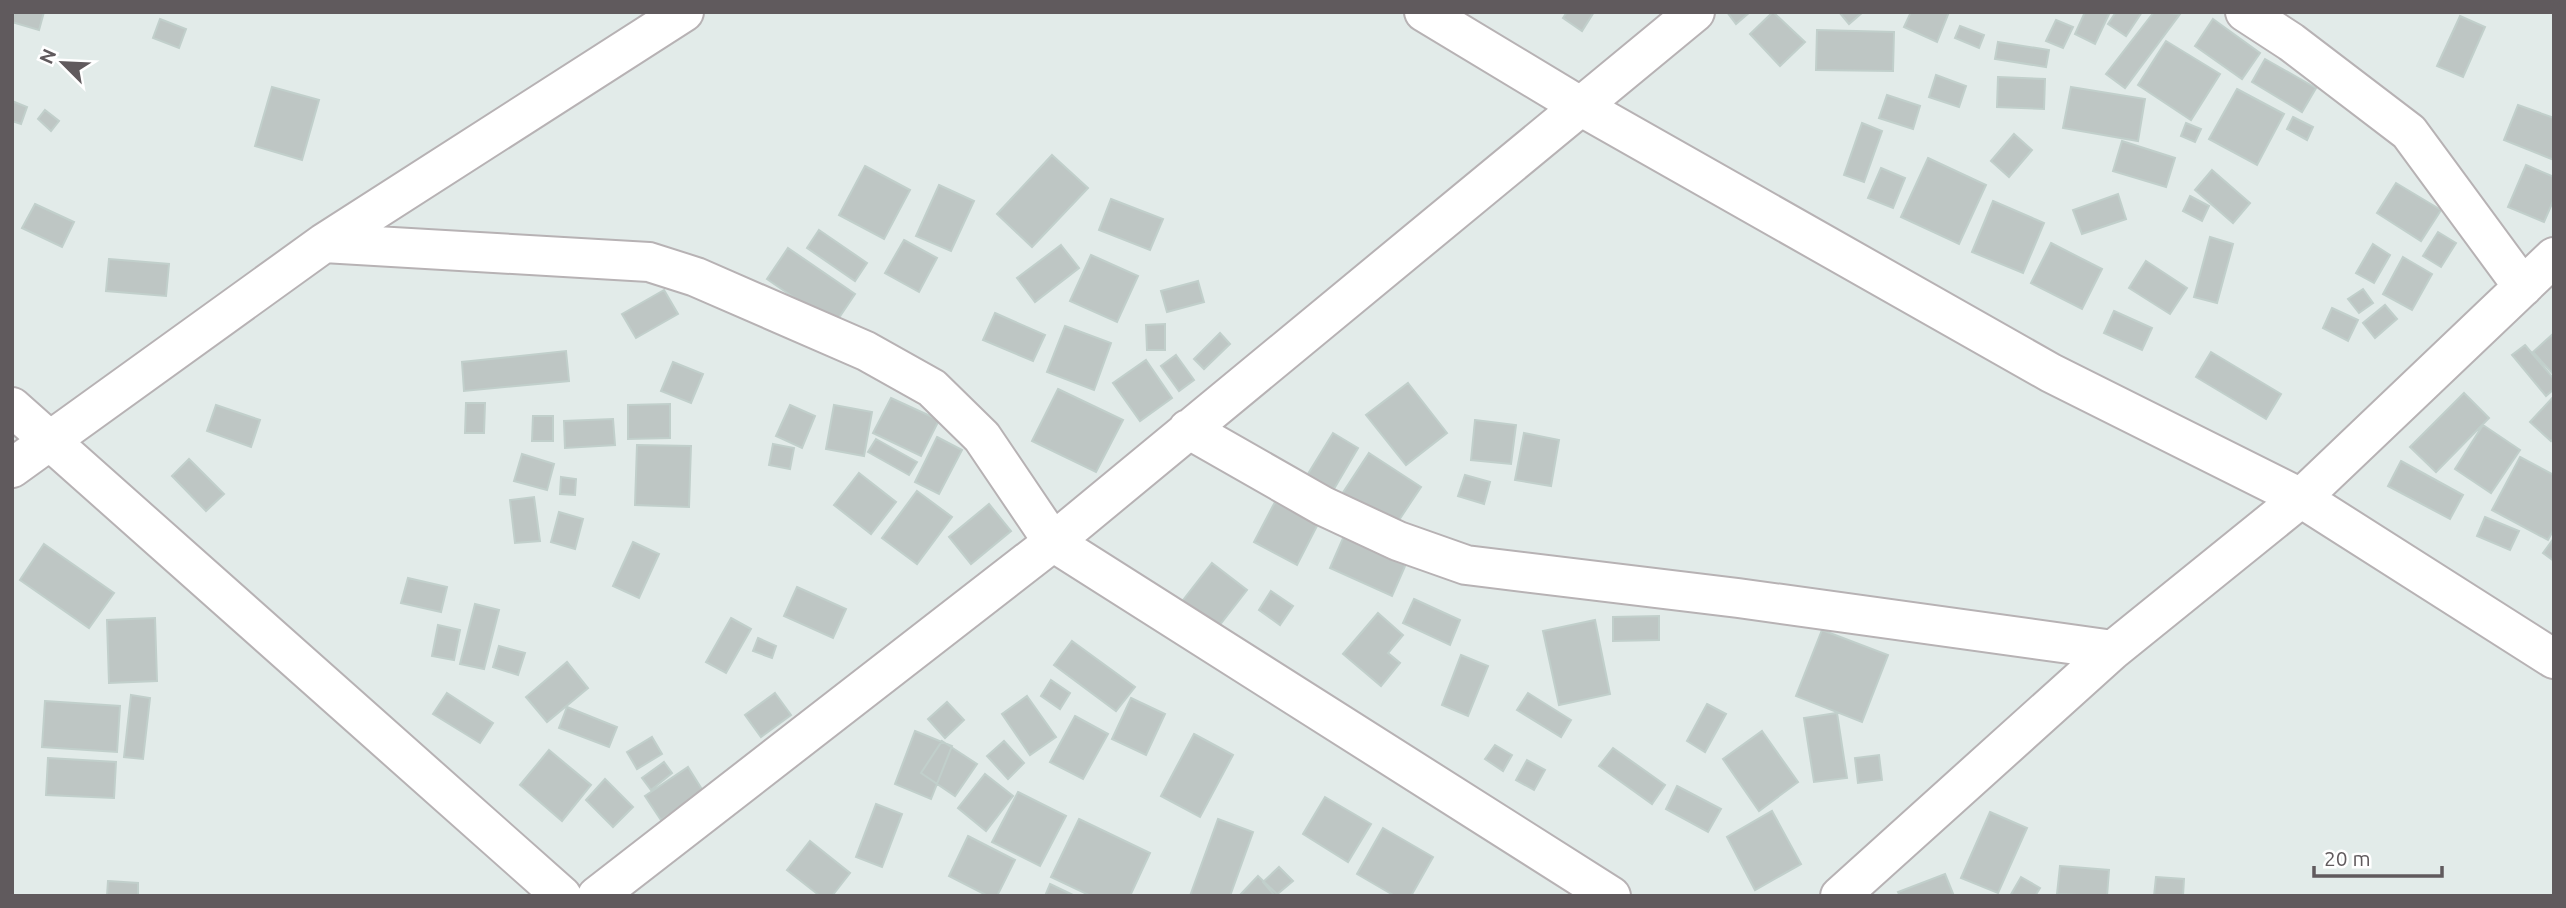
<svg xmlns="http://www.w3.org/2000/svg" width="2566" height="908" font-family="Ubuntu,sans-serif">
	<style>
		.building { fill: #bec6c4; stroke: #c1cfcb; stroke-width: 2 }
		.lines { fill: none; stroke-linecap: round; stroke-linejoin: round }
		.street-casing { stroke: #b7b2b4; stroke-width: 42 }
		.street { stroke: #fff; stroke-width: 38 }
	</style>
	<rect width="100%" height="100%" fill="#e2ebe9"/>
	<!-- building -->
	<path class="building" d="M 14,12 L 44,12 L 39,30 L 12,22 Z
		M 1567,12 L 1594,12 L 1582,31 L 1563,18 Z
		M 1727,12 L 1750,12 L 1736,24 Z
		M 1773,12 L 1805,42 L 1780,66 L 1750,34 Z
		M 1839,12 L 1863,12 L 1849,24 Z
		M 1911,12 L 1949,12 L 1937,42 L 1904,27 Z
		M 2085,12 L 2110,12 L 2095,44 L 2075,34 Z
		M 2116,12 L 2142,12 L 2126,36 L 2108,24 Z
		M 2154,12 L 2180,14 L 2125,88 L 2106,74 Z
		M 2460,16 L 2485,27 L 2463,77 L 2437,66 Z
		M 160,19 L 186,29 L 179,48 L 153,38 Z
		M 2213,19 L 2260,53 L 2242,79 L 2195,46 Z
		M 2056,20 L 2073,27 L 2063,48 L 2046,41 Z
		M 1960,26 L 1984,35 L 1979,48 L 1955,38 Z
		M 1817,30 L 1894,32 L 1893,71 L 1816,70 Z
		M 2166,41 L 2220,74 L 2191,120 L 2138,85 Z
		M 1998,42 L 2049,50 L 2046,67 L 1995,59 Z
		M 2265,59 L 2316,88 L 2302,112 L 2252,82 Z
		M 1936,75 L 1966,86 L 1959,107 L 1929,97 Z
		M 1998,77 L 2045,79 L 2044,109 L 1997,107 Z
		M 272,87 L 319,100 L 302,160 L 255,146 Z
		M 2071,87 L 2145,99 L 2138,141 L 2063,128 Z
		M 2237,89 L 2284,114 L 2257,165 L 2209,139 Z
		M 1887,95 L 1920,106 L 1913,129 L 1879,118 Z
		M 12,101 L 27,107 L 21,124 L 12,121 Z
		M 2518,105 L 2554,118 L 2554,160 L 2504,140 Z
		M 45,110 L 59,121 L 51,131 L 38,119 Z
		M 2293,117 L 2313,127 L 2307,140 L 2287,129 Z
		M 1862,123 L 1882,131 L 1864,182 L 1844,175 Z
		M 2186,123 L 2201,129 L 2195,142 L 2181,136 Z
		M 2014,134 L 2032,150 L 2009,177 L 1991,161 Z
		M 2122,141 L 2175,158 L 2166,187 L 2113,171 Z
		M 1052,155 L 1088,188 L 1032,247 L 997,214 Z
		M 1928,158 L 1986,185 L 1959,244 L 1901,217 Z
		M 2526,165 L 2554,177 L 2554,199 L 2544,222 L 2508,207 Z
		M 865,166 L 910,190 L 884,239 L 839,215 Z
		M 1881,168 L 1905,178 L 1893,208 L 1868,198 Z
		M 2212,170 L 2250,203 L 2233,223 L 2195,190 Z
		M 2396,183 L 2441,210 L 2421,241 L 2377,213 Z
		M 939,185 L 974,201 L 951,251 L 916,236 Z
		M 2118,194 L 2126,219 L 2082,234 L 2073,210 Z
		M 2190,196 L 2209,206 L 2202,221 L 2183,211 Z
		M 1111,199 L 1163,219 L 1150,250 L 1099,230 Z
		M 1993,201 L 2044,223 L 2023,273 L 1972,252 Z
		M 35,204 L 74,222 L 62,247 L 22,228 Z
		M 819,230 L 867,263 L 855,281 L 807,248 Z
		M 2438,232 L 2456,243 L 2441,267 L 2423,256 Z
		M 2210,237 L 2233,244 L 2217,303 L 2194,297 Z
		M 904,240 L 937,258 L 919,292 L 885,273 Z
		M 2051,243 L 2102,269 L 2082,309 L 2031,283 Z
		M 2373,244 L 2390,255 L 2374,283 L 2356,273 Z
		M 1061,245 L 1079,268 L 1035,302 L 1017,278 Z
		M 788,248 L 855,294 L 834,325 L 767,279 Z
		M 1091,255 L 1138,276 L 1117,322 L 1070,301 Z
		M 2403,257 L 2432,274 L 2412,310 L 2383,294 Z
		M 109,259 L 169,264 L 166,296 L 106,291 Z
		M 2146,261 L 2187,288 L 2170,314 L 2129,288 Z
		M 1198,281 L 1204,302 L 1167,312 L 1161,291 Z
		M 2363,289 L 2373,303 L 2359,313 L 2348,299 Z
		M 664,290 L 678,314 L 636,338 L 622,314 Z
		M 2385,305 L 2397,319 L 2375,338 L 2363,323 Z
		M 2332,308 L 2358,320 L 2348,341 L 2323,328 Z
		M 2114,311 L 2152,328 L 2142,350 L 2104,333 Z
		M 995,313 L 1045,335 L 1033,361 L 983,340 Z
		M 1165,324 L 1165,350 L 1147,350 L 1146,325 Z
		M 1065,326 L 1111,343 L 1094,390 L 1047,372 Z
		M 1220,333 L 1230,344 L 1204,369 L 1194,359 Z
		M 2554,333 L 2554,375 L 2533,352 Z
		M 2525,345 L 2554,379 L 2554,389 L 2546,396 L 2512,355 Z
		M 566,351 L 569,381 L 464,391 L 462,362 Z
		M 2211,352 L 2281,394 L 2266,419 L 2196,377 Z
		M 1176,355 L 1194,380 L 1179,391 L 1161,366 Z
		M 1146,360 L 1172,398 L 1140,421 L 1113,383 Z
		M 673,362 L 703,374 L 691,403 L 661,391 Z
		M 1408,383 L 1447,433 L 1406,465 L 1366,415 Z
		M 1058,389 L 1123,420 L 1096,472 L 1032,441 Z
		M 2464,393 L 2489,418 L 2436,472 L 2410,447 Z
		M 2554,396 L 2554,438 L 2551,441 L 2530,422 Z
		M 891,398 L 939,420 L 921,456 L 873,433 Z
		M 466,403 L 485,403 L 484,433 L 465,433 Z
		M 670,404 L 670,438 L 628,439 L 628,405 Z
		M 216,405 L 260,420 L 251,447 L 207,431 Z
		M 790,405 L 815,416 L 802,448 L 776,436 Z
		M 834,405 L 872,412 L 864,456 L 826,449 Z
		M 533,416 L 553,416 L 553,441 L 532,441 Z
		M 613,419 L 615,445 L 565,448 L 564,421 Z
		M 1475,420 L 1516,425 L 1511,464 L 1471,460 Z
		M 2483,425 L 2520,450 L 2491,493 L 2455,469 Z
		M 1333,433 L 1358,448 L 1334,489 L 1308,474 Z
		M 1524,433 L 1559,440 L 1551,486 L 1515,480 Z
		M 937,437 L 962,450 L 939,494 L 915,482 Z
		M 876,439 L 917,462 L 909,475 L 868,452 Z
		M 773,444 L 794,448 L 790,469 L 769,465 Z
		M 637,445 L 691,446 L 689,507 L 635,505 Z
		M 1369,453 L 1421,487 L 1393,529 L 1342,494 Z
		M 522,454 L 554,464 L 547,490 L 514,481 Z
		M 2520,457 L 2554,475 L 2554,529 L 2548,540 L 2492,510 Z
		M 189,459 L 224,494 L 206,511 L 172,476 Z
		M 2401,461 L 2463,495 L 2450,519 L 2388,486 Z
		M 859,473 L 896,502 L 871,534 L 834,505 Z
		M 1465,475 L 1490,482 L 1484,504 L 1458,496 Z
		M 561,477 L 576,479 L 575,495 L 560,494 Z
		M 917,491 L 952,517 L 917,564 L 882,538 Z
		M 534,497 L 540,541 L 515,543 L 510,500 Z
		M 1275,502 L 1318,524 L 1297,565 L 1254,542 Z
		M 989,504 L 1011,531 L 971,564 L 949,537 Z
		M 559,512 L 583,519 L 575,549 L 551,542 Z
		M 2485,517 L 2519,531 L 2510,550 L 2477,536 Z
		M 1347,529 L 1409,557 L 1392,596 L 1330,568 Z
		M 2554,538 L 2554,561 L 2543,553 Z
		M 633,542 L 659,554 L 639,598 L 613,586 Z
		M 44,544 L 114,593 L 89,628 L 20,580 Z
		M 1212,563 L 1247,590 L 1215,631 L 1180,604 Z
		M 408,578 L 447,587 L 441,612 L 401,603 Z
		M 797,587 L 846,609 L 833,638 L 784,616 Z
		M 1271,591 L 1293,606 L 1280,625 L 1259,610 Z
		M 1414,599 L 1460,620 L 1450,645 L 1403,623 Z
		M 475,604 L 499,610 L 484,669 L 460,664 Z
		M 1378,613 L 1403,635 L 1388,653 L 1400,663 L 1381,686 L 1343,654 Z
		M 1659,616 L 1659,640 L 1613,641 L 1613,617 Z
		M 155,618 L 157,681 L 109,683 L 107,620 Z
		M 731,618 L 751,629 L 726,673 L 706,662 Z
		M 1595,620 L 1610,694 L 1559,705 L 1543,631 Z
		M 438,625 L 460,630 L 454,660 L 432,656 Z
		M 1822,630 L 1888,655 L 1862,722 L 1796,696 Z
		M 758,638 L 776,646 L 772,658 L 753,651 Z
		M 1072,641 L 1135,687 L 1116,711 L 1054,665 Z
		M 499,646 L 525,653 L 518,675 L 493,667 Z
		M 1461,655 L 1488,666 L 1468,716 L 1442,705 Z
		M 567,662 L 588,688 L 547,722 L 526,697 Z
		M 1051,680 L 1070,693 L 1060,709 L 1041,696 Z
		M 447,693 L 493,723 L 480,743 L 433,714 Z
		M 775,693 L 791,715 L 761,737 L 745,715 Z
		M 1528,693 L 1571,720 L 1561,737 L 1517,710 Z
		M 131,695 L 150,698 L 143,759 L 124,757 Z
		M 1027,696 L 1056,737 L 1030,755 L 1002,714 Z
		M 1131,698 L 1165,714 L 1146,755 L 1112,739 Z
		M 45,701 L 120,706 L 117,752 L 42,747 Z
		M 947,702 L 964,720 L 945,738 L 928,719 Z
		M 1707,704 L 1726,714 L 1705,752 L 1687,741 Z
		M 567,707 L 617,727 L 609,747 L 559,728 Z
		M 1837,713 L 1847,778 L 1814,782 L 1804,718 Z
		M 1075,716 L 1108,734 L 1083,779 L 1050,762 Z
		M 915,731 L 952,746 L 931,799 L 895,784 Z
		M 1762,731 L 1798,782 L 1759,811 L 1723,759 Z
		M 1194,734 L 1233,755 L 1200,817 L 1161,796 Z
		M 652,737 L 662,754 L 637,769 L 627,752 Z
		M 942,741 L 977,764 L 955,796 L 921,773 Z
		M 1004,741 L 1024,763 L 1008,779 L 987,756 Z
		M 1495,745 L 1512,755 L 1503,771 L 1485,759 Z
		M 1613,748 L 1665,785 L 1652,804 L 1599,766 Z
		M 549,750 L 591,785 L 562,821 L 520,785 Z
		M 1879,755 L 1882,780 L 1858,783 L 1855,758 Z
		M 48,758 L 116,762 L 114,798 L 46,795 Z
		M 1527,760 L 1545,770 L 1534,790 L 1516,780 Z
		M 664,762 L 672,773 L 651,790 L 642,778 Z
		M 688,767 L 703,791 L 661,820 L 645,796 Z
		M 985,774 L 1013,796 L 986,831 L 958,808 Z
		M 605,779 L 633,807 L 613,827 L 586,800 Z
		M 1677,786 L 1721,809 L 1708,832 L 1666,809 Z
		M 1018,792 L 1066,816 L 1040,866 L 992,842 Z
		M 1325,797 L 1371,824 L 1348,862 L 1303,834 Z
		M 876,804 L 902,814 L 882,867 L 856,857 Z
		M 1772,811 L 1801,864 L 1755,890 L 1727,837 Z
		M 1990,812 L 2027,828 L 1998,893 L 1961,878 Z
		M 1079,819 L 1150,853 L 1130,896 L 1091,896 L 1051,877 Z
		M 1218,819 L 1253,832 L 1230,896 L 1190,896 Z
		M 1383,828 L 1433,857 L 1411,896 L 1395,896 L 1357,874 Z
		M 968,836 L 1015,860 L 997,896 L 988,896 L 949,876 Z
		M 810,841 L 850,873 L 832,896 L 820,896 L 787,870 Z
		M 2060,866 L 2109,870 L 2107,896 L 2057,894 Z
		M 1279,867 L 1293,881 L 1275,896 L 1263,882 Z
		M 1945,874 L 1954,896 L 1900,896 L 1898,892 Z
		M 1258,876 L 1279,896 L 1239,896 Z
		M 2021,877 L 2040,888 L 2035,896 L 2010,896 Z
		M 2156,877 L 2184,879 L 2183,896 L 2154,896 Z
		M 108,881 L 138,883 L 138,896 L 107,896 Z
		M 1050,884 L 1075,896 L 1045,896 Z"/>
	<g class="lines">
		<!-- street casing -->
		<g class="street-casing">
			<path id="street" d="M 1424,12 L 1580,106 L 2051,373 L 2301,498 L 2554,659
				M 2245,12 L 2291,42 L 2409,132 L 2523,287
				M 324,243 L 649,262 L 696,277 L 866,351 L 932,388 L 982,437 L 1053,542 L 1611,896
				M 12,407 L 562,896
				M 1188,429 L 1323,506 L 1398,541 L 1466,565 L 1738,598 L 2113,650
				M 12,468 L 324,243 L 684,12
				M 597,896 L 1053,542 L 1695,12
				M 1840,896 L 2113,650 L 2301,498 L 2554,257"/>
		</g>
		<!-- street -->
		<use href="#street" class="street"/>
	</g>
	<!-- border -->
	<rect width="2566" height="908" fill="none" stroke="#605a5d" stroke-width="28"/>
	<!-- north arrow -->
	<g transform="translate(63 63) rotate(294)" stroke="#ffffff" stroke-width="5" paint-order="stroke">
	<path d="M0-5L12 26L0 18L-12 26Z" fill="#605a5d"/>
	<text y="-10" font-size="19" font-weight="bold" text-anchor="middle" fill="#605a5d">N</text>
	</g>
	<!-- scale -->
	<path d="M2314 866v10h128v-10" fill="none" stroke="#605a5d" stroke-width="3.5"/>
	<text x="2324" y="866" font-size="21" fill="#605a5d" stroke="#ffffff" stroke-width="5" paint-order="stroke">20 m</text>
</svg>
